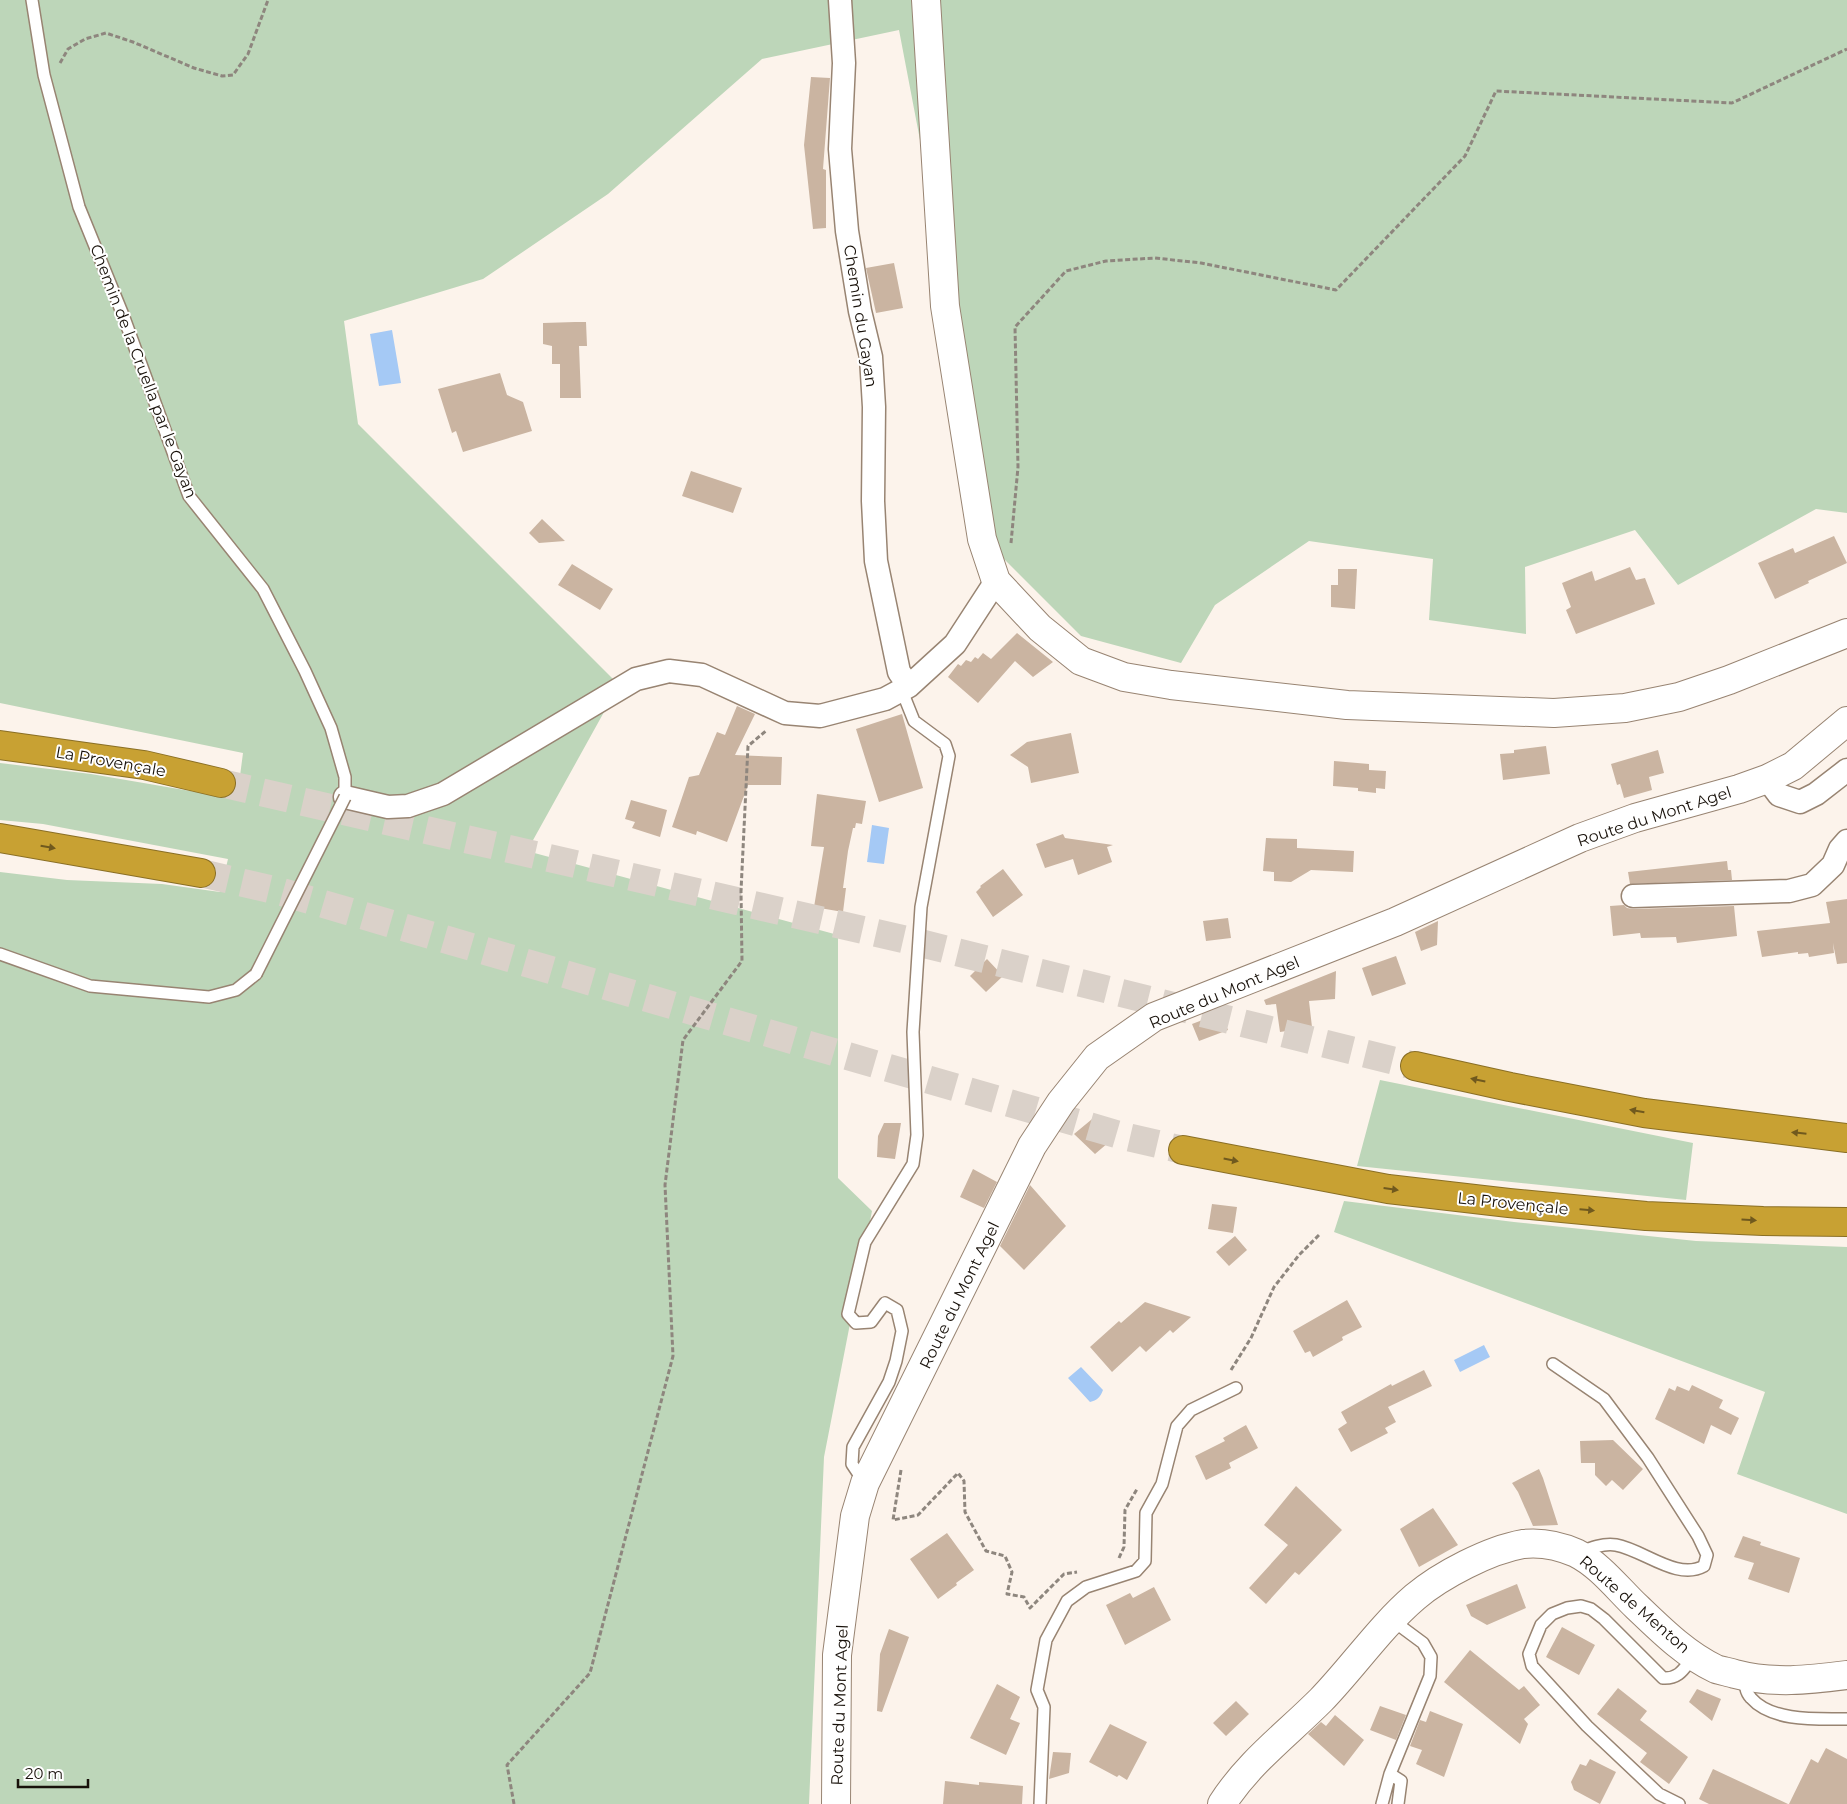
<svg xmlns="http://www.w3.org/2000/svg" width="1847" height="1804" font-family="Montserrat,sans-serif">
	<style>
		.green { fill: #bdd6b9 }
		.water { fill: #a5c9f5 }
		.building { fill: #cab4a1 }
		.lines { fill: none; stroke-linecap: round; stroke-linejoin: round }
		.highway-tunnel { stroke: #dad1c9; stroke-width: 28; stroke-dasharray: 28 14; stroke-linecap: butt }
		.lane-casing { stroke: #988472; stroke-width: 14 }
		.street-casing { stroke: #988472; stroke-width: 25 }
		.secondary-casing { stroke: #988472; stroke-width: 30 }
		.highway-casing { stroke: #8a6f25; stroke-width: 30 }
		.path { stroke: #8e867e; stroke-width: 3; stroke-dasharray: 5 2.5; stroke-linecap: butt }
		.lane { stroke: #fff; stroke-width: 11 }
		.street { stroke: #fff; stroke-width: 22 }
		.secondary { stroke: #fff; stroke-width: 28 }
		.highway { stroke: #c8a133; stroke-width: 28 }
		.lane-bridge-casing { stroke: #988472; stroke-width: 14; stroke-linecap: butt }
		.lane-bridge { stroke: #fff; stroke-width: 11 }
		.oneway { fill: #70591e }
		.labels { text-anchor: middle; stroke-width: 4; stroke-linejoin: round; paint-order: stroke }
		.street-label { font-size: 16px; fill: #18110a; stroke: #fff }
	</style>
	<rect width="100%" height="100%" fill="#fcf3eb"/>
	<!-- green -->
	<path class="green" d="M 0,0 L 1847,0 L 1847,513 L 1816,509 L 1678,585 L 1635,530 L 1525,567 L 1526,634 L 1429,620 L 1433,559 L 1309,541 L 1215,605 L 1181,663 L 1081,636 L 999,554 L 899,30 L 762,59 L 608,194 L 483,279 L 344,321 L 358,424 L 619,685 L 527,851 L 838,935 L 838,1178 L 872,1211 L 824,1457 L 809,1804 L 0,1804 L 0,872 L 67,880 L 162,884 L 220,892 L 228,859 L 43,824 L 0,820 L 0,763 L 91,774 L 237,799 L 243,753 L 0,703 Z
		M 1380,1080 L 1693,1143 L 1686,1200 L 1357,1166 Z
		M 1344,1201 L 1514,1222 L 1696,1241 L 1847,1247 L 1847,1514 L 1737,1474 L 1765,1392 L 1334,1232 Z"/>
	<!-- water -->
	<path class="water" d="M 392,330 L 401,383 L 379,386 L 370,334 Z
		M 872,825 L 889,828 L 884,864 L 867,862 Z
		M 1484,1345 L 1490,1357 L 1460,1372 L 1454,1360 Z
		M 1081,1367 L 1103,1390 C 1100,1398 1097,1400 1090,1402 L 1068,1378 Z"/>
	<!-- building -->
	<path class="building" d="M 811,77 L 830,78 L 823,169 L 826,170 L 826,228 L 813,229 L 804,145 Z
		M 894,263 L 903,308 L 876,313 L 866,268 Z
		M 575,322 L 586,322 L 587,346 L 579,346 L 581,398 L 560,398 L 560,364 L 552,364 L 552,346 L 543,344 L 543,323 Z
		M 500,373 L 507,395 L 523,402 L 532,431 L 463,452 L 456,431 L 452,433 L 438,389 Z
		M 691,471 L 742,488 L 733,513 L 682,496 Z
		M 542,519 L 565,541 L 539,543 L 529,533 Z
		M 1834,536 L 1847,563 L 1808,581 L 1809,583 L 1775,599 L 1758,563 L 1793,548 L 1795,553 Z
		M 572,564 L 613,589 L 600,610 L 558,585 Z
		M 1630,567 L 1636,580 L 1645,578 L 1655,604 L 1576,634 L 1566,610 L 1571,607 L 1562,583 L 1592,571 L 1595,581 Z
		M 1338,569 L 1357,569 L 1355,609 L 1331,607 L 1331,585 L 1338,585 Z
		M 1017,633 L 1053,662 L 1033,677 L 1015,661 L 978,703 L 948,677 L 958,664 L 961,666 L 966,660 L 971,662 L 975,657 L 978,659 L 983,653 L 991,659 Z
		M 737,706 L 755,714 L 735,755 L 782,757 L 781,785 L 748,785 L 727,842 L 697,831 L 696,835 L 672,827 L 689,777 L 699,775 L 717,732 L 725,735 Z
		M 902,714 L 923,788 L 879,802 L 856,729 Z
		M 1071,733 L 1079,773 L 1031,783 L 1028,767 L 1010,755 L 1027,742 Z
		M 1546,746 L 1550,774 L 1503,780 L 1500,754 L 1514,753 L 1514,750 Z
		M 1658,750 L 1664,773 L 1649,777 L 1652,790 L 1624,798 L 1620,784 L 1617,785 L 1611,764 Z
		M 1334,761 L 1369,764 L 1369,770 L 1386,771 L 1385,789 L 1376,788 L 1376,793 L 1358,791 L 1358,788 L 1333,786 Z
		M 817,794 L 866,801 L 862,824 L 856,823 L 855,828 L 853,828 L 848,851 L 843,888 L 846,888 L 843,912 L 814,907 L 824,847 L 811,846 Z
		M 631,800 L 667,810 L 660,837 L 632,828 L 635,822 L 625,819 Z
		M 1063,834 L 1065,838 L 1113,845 L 1107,847 L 1112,862 L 1078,875 L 1073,859 L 1045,868 L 1036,844 Z
		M 1266,838 L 1297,839 L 1297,848 L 1354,851 L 1353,872 L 1311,870 L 1291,882 L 1274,881 L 1274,872 L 1263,871 Z
		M 1727,861 L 1728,870 L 1731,870 L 1732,880 L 1630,884 L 1628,872 Z
		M 1003,869 L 1023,895 L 993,917 L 976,892 L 981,887 L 980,886 Z
		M 1847,899 L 1847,963 L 1837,964 L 1833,943 L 1834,953 L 1809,957 L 1808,953 L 1798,954 L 1798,952 L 1762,957 L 1757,931 L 1830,923 L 1826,902 Z
		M 1624,905 L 1627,908 L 1633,909 L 1734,906 L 1737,936 L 1677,943 L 1676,937 L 1641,938 L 1640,933 L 1613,936 L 1610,906 Z
		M 1228,918 L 1231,938 L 1206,941 L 1203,921 Z
		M 1438,921 L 1437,945 L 1421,951 L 1415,932 Z
		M 1396,956 L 1406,984 L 1372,996 L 1362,968 Z
		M 987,959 L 1003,976 L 986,992 L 970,976 Z
		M 1336,971 L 1335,999 L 1309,1001 L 1312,1027 L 1280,1032 L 1276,1004 L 1266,1005 L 1264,1000 Z
		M 1221,1013 L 1228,1030 L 1199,1041 L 1192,1024 Z
		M 1097,1115 L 1115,1137 L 1095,1154 L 1074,1134 Z
		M 884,1123 L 901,1123 L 895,1159 L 877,1157 L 878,1136 Z
		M 973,1169 L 997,1182 L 984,1208 L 960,1197 Z
		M 1030,1185 L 1066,1226 L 1024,1270 L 1000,1246 Z
		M 1212,1204 L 1237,1207 L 1233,1233 L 1208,1229 Z
		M 1235,1236 L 1247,1250 L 1229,1266 L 1216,1252 Z
		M 1347,1300 L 1362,1327 L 1342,1337 L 1343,1340 L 1313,1357 L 1310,1351 L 1305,1353 L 1293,1331 Z
		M 1145,1302 L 1191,1317 L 1173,1333 L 1170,1330 L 1146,1352 L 1140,1346 L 1112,1372 L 1090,1347 L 1119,1321 L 1121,1323 Z
		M 1424,1370 L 1432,1386 L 1388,1407 L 1396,1422 L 1385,1428 L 1388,1433 L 1351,1452 L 1338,1429 L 1347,1423 L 1341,1412 L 1391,1384 L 1392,1386 Z
		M 1692,1385 L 1723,1400 L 1719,1408 L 1739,1418 L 1731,1435 L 1711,1425 L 1704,1444 L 1655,1419 L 1669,1388 L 1675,1391 L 1677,1386 L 1689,1391 Z
		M 1246,1425 L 1258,1448 L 1229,1463 L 1231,1468 L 1206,1480 L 1195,1456 L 1225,1441 L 1223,1438 Z
		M 1613,1440 L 1643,1469 L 1623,1490 L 1612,1480 L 1606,1486 L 1595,1475 L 1595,1463 L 1581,1463 L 1580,1441 Z
		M 1539,1469 L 1543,1478 L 1558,1525 L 1533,1526 L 1518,1492 L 1512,1483 Z
		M 1296,1486 L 1342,1530 L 1299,1575 L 1295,1572 L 1266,1604 L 1249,1588 L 1288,1545 L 1264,1525 Z
		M 1433,1508 L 1458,1545 L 1419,1567 L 1400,1529 Z
		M 947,1533 L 974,1570 L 956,1583 L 957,1585 L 938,1599 L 910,1559 Z
		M 1743,1536 L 1761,1542 L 1760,1545 L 1800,1558 L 1789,1593 L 1748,1579 L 1754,1563 L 1734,1557 Z
		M 1517,1584 L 1526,1608 L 1487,1625 L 1471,1616 L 1466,1605 Z
		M 1154,1587 L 1171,1620 L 1125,1645 L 1106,1605 L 1130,1593 L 1133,1598 Z
		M 1562,1627 L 1595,1645 L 1579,1675 L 1546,1657 Z
		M 889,1629 L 909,1637 L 882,1712 L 877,1711 L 880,1654 Z
		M 1470,1650 L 1519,1690 L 1524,1686 L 1540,1705 L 1524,1719 L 1528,1724 L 1520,1744 L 1444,1682 Z
		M 997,1684 L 1020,1697 L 1010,1719 L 1020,1723 L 1006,1755 L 970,1738 Z
		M 1618,1688 L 1647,1711 L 1640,1720 L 1688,1757 L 1669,1784 L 1640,1762 L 1647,1753 L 1597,1714 Z
		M 1697,1689 L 1721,1699 L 1712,1721 L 1689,1702 Z
		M 1236,1701 L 1249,1714 L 1226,1736 L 1213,1723 Z
		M 1380,1706 L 1406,1715 L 1396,1740 L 1370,1730 Z
		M 1430,1711 L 1463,1724 L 1444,1777 L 1416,1764 L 1422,1750 L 1410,1746 L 1420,1720 L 1426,1722 Z
		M 1335,1715 L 1364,1740 L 1344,1766 L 1308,1734 L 1321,1722 L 1326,1726 Z
		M 1110,1724 L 1147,1742 L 1127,1780 L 1119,1775 L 1117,1777 L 1089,1762 Z
		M 1826,1748 L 1847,1759 L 1847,1804 L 1789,1804 L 1811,1759 L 1818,1763 Z
		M 1053,1752 L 1071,1753 L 1069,1773 L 1049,1779 Z
		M 1590,1759 L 1616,1772 L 1600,1804 L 1574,1790 L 1571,1782 L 1580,1764 L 1586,1766 Z
		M 1713,1769 L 1788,1804 L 1709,1804 L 1699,1799 Z
		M 945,1781 L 979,1785 L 979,1782 L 1023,1786 L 1022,1804 L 943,1804 Z"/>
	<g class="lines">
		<!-- highway-tunnel -->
		<path class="highway-tunnel" d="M 221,783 L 920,943 L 1415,1066
			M 201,873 L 282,892 L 1123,1136 L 1183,1150"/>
		<!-- lane casing -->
		<g class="lane-casing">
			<path id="lane" d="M 32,0 L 44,75 L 79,207 L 123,315 L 189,496 L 263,589 L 305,671 L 331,728 L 345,777 L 345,797
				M 0,954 L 90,986 L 209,997 L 236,990 L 256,974
				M 1553,1364 L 1604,1399 L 1648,1458 L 1698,1536 L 1707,1555 L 1704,1566 C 1677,1581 1644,1550 1616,1545 C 1603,1543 1591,1548 1579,1553
				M 864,1482 L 852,1464 L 853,1447 L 889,1382 L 896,1361 L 902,1331 L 897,1310 L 885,1303 L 871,1322 L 856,1323 L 848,1314 L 865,1242 L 913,1164 L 917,1135 L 913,1032 L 921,907 L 949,756 L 945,744 L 914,721 L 902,691
				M 1745,1676 C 1745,1684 1745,1692 1751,1698 C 1772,1722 1818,1719 1847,1719
				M 1390,1774 L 1401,1781 L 1398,1804
				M 1040,1804 L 1044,1707 L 1037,1690 L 1046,1640 L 1067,1601 L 1086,1587 L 1136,1571 L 1145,1561 L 1146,1513 L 1162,1484 L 1177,1426 L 1191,1410 L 1236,1388
				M 1382,1804 L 1390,1774 L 1430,1676 L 1431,1657 L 1423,1643 L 1392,1620
				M 1679,1804 L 1659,1794 L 1587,1726 L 1532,1666 L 1529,1654 L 1541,1625 L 1552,1614 L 1567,1608 L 1581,1606 L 1591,1609 L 1604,1619 L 1663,1678 C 1680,1679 1684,1668 1694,1656"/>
		</g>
		<!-- street casing -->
		<g class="street-casing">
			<path id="street" d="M 840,0 L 844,63 L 840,149 L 847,231 L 860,311 L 871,357 L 874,407 L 873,501 L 876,561 L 899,672 L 909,686
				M 1767,779 L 1779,795 L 1800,802 L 1816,794 L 1847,770
				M 345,797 L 388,807 L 408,806 L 443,794 L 636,679 L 669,671 L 702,675 L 785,713 L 820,716 L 885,699 L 909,686 L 955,644 L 996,581
				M 1633,896 L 1789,891 L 1812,885 L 1833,865 L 1840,849 L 1847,841"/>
		</g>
		<!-- secondary casing -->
		<g class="secondary-casing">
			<path id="secondary" d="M 926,0 L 945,306 L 982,539 L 996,581 L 1040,628 L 1081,661 L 1124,677 L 1171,685 L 1347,705 L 1554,713 L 1625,708 L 1679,697 L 1729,680 L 1847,633
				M 836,1804 L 837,1655 L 855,1516 L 865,1483 L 1032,1146 L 1061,1102 L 1097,1057 L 1154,1017 L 1395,922 L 1580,838 L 1635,818 L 1739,789 L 1767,779 L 1793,766 L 1847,721
				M 1222,1804 C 1248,1763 1287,1734 1321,1700 C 1353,1667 1380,1627 1415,1597 C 1441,1575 1489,1550 1523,1544 C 1541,1542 1560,1546 1576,1553 C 1600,1565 1618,1589 1637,1607 C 1660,1629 1686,1655 1716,1669 C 1722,1671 1729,1672 1735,1674 C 1773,1684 1809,1680 1847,1675"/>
		</g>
		<!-- highway casing -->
		<g class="highway-casing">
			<path id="highway" d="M 0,745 L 144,765 L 221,783
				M 0,838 L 201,873
				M 1415,1066 L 1510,1087 L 1644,1113 L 1847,1138
				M 1183,1150 L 1388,1189 L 1509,1203 L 1646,1216 L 1763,1221 L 1847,1222"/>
		</g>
		<!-- path -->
		<path class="path" d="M 60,63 L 68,49 L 85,39 L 106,33 L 133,42 L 194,68 L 222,76 L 233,75 L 248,54 L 268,0
			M 1011,543 L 1018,467 L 1015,327 L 1066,271 L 1106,261 L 1155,258 L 1201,263 L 1336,290 L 1465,156 L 1496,91 L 1732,103 L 1847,49
			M 1231,1370 L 1251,1338 L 1274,1287 L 1299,1255 L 1320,1234
			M 901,1470 L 893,1520 L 918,1515 L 958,1473 L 964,1481 L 965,1512 L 986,1551 L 1005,1556 L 1012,1572 L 1007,1594 L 1024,1597 L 1030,1608 L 1064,1574 L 1077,1572
			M 1119,1558 L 1124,1547 L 1125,1510 L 1137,1489
			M 514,1804 L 507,1765 L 590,1673 L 673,1356 L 665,1185 L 683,1040 L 742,961 L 741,891 L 748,746 L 767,730"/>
		<!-- lane -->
		<use href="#lane" class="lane"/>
		<!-- street -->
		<use href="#street" class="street"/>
		<!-- secondary -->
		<use href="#secondary" class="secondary"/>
		<!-- highway -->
		<use href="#highway" class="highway"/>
		<!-- lane-bridge casing -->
		<g class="lane-bridge-casing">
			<path id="lane-bridge" d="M 256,974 L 345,797"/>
		</g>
		<!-- lane-bridge -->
		<use href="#lane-bridge" class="lane-bridge"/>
	</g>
	<!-- one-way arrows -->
	<defs><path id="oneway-solid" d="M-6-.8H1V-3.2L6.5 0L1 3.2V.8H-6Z" transform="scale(1.25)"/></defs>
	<g class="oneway">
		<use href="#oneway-solid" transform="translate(48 847) rotate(10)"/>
		<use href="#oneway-solid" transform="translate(1478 1080) rotate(-168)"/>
		<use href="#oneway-solid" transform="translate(1637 1111) rotate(-170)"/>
		<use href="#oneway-solid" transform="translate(1799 1133) rotate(-174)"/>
		<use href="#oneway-solid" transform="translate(1231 1160) rotate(11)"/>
		<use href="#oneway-solid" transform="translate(1391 1189) rotate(8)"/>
		<use href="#oneway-solid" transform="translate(1587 1210) rotate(5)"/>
		<use href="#oneway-solid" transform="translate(1749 1220) rotate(3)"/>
	</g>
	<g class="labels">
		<!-- street labels -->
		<g class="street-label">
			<text transform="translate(861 316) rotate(81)" y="6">Chemin du Gayan</text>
			<text transform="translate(144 371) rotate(69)" y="6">Chemin de la Cruella par le Gayan</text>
			<text transform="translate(111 761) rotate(10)" y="6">La Provençale</text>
			<text transform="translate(1654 816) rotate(-18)" y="6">Route du Mont Agel</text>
			<text transform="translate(1224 992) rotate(-23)" y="6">Route du Mont Agel</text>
			<text transform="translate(1513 1203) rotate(6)" y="6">La Provençale</text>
			<text transform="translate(959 1295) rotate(-64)" y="6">Route du Mont Agel</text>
			<text transform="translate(1635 1604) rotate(41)" y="6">Route de Menton</text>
			<text transform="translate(839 1705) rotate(-88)" y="6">Route du Mont Agel</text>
		</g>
	</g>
	<!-- scale -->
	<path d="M18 1779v8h70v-8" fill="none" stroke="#18110a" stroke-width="2.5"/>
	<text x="25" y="1779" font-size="15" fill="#18110a" stroke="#ffffff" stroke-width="4" paint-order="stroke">20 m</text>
</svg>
